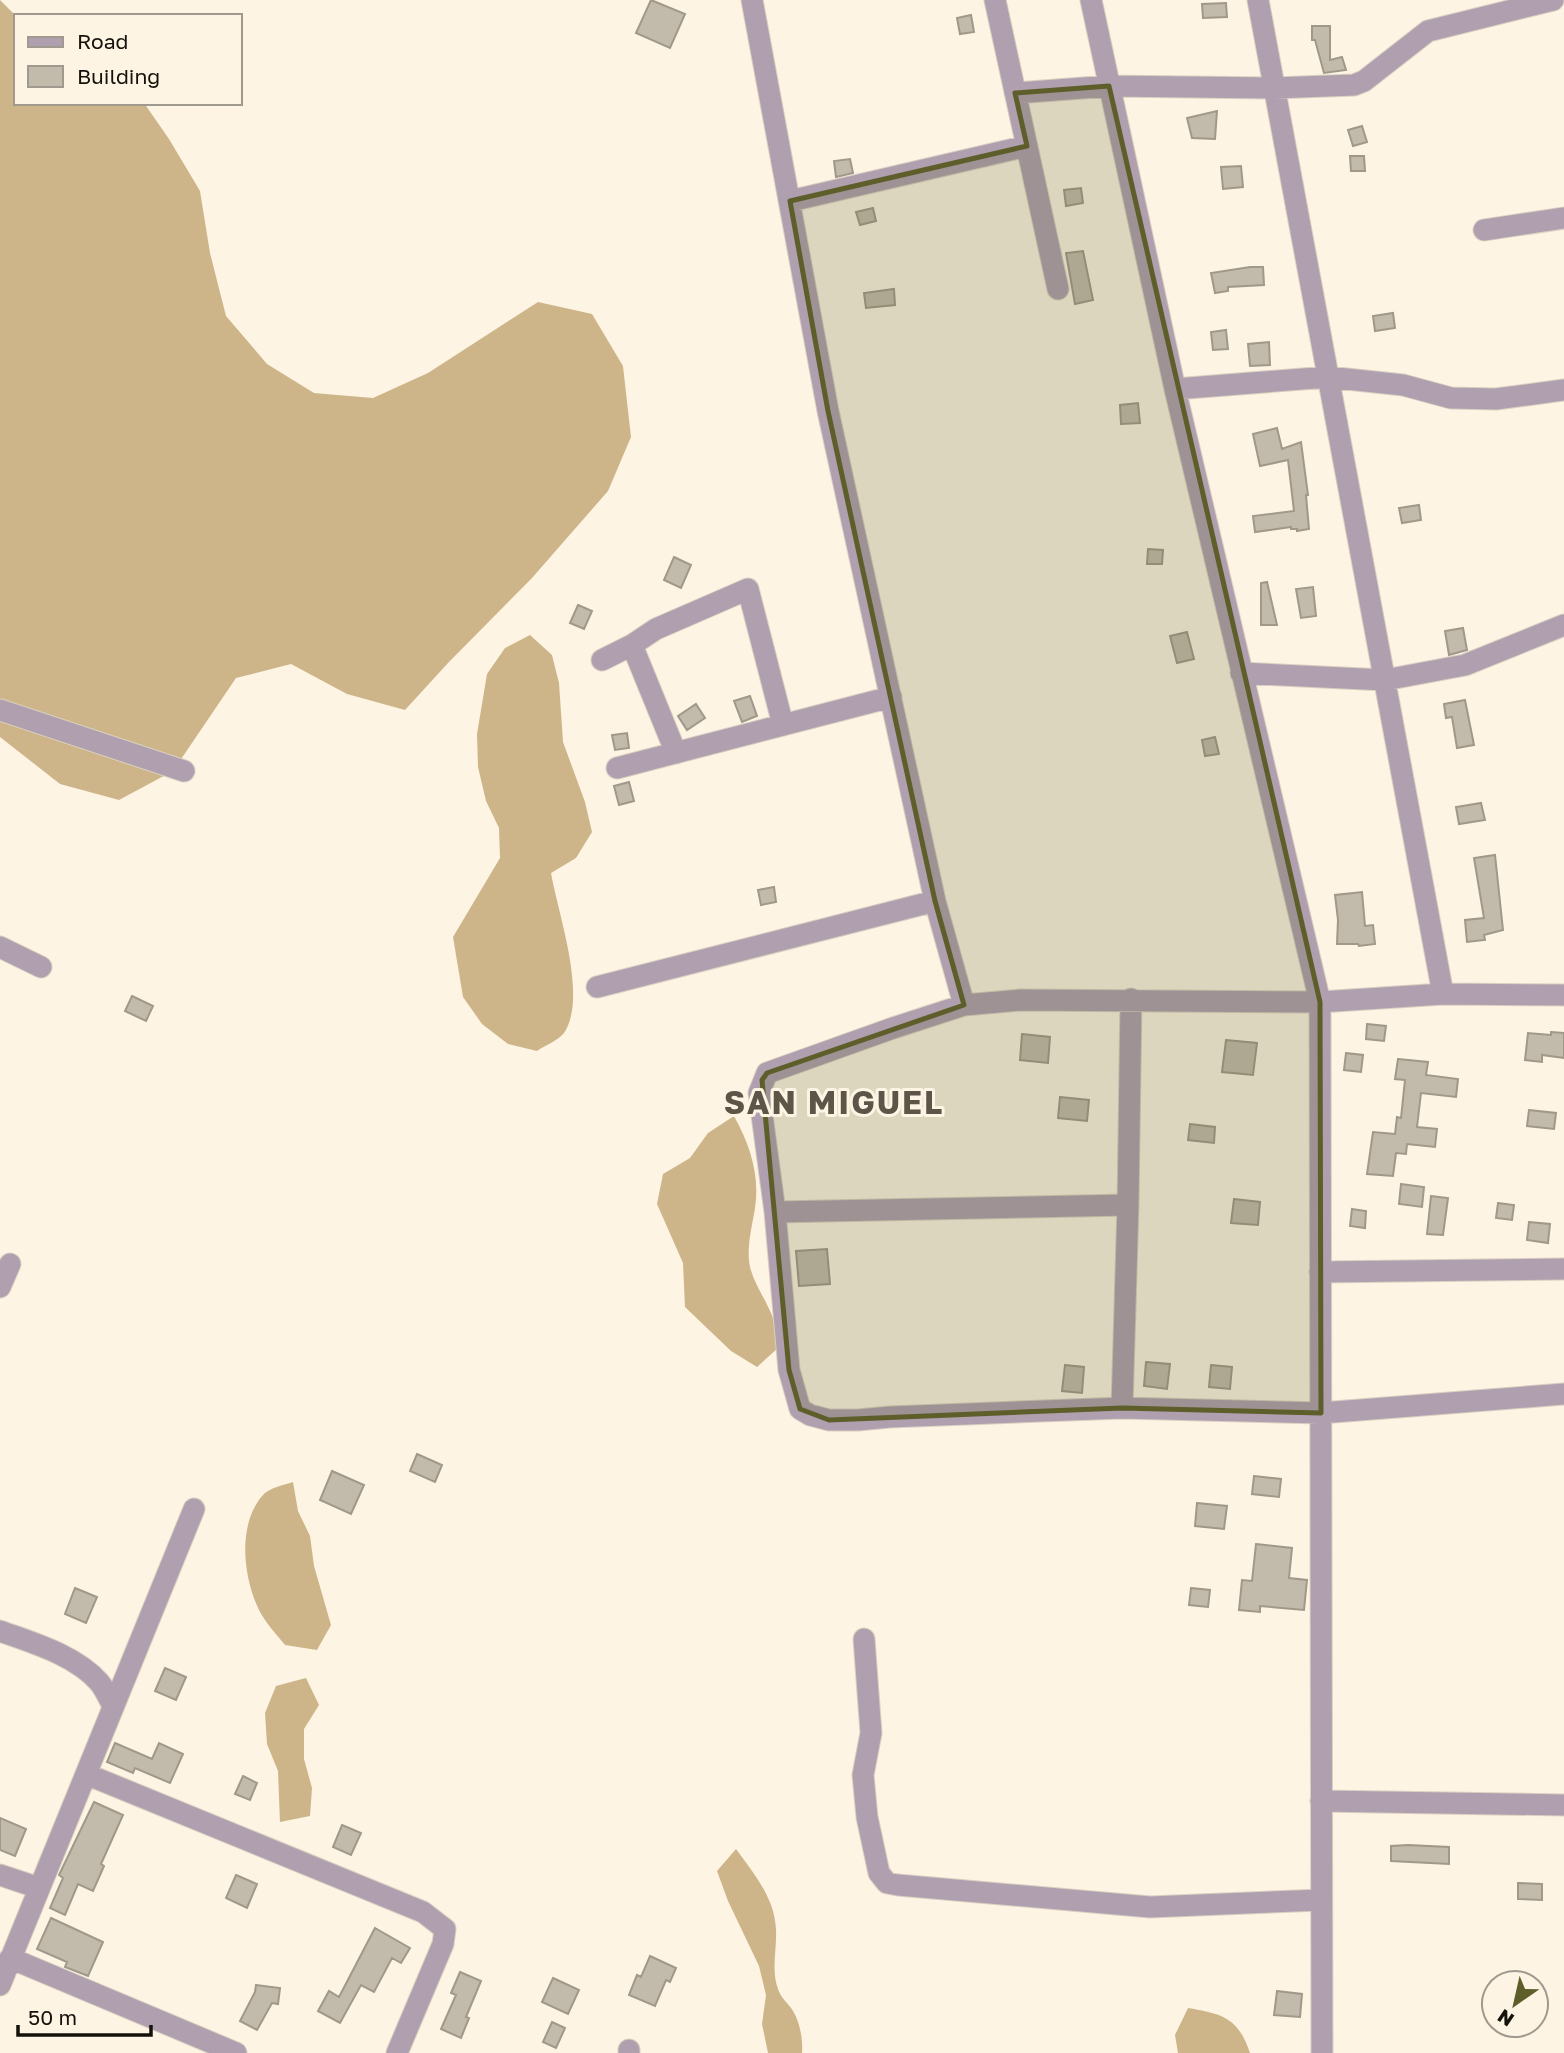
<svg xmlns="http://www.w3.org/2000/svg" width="1564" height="2053" font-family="'Golos Text',sans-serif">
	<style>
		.forest { fill: #cdb589 }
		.building { fill: #c2baab; stroke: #a09889; stroke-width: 2 }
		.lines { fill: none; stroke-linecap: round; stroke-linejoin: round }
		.minor-casing { stroke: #d8d0c1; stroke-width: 23 }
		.minor { stroke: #b09fae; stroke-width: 21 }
		.marked { fill: #5e5e2b; fill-opacity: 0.2; stroke: #5e5e2b; stroke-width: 5; stroke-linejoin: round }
		.labels { text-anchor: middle; stroke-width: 6; stroke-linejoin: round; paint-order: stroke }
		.district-label { font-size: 32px; font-weight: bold; letter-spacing: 2px; fill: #5c5548; stroke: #fdf4e4 }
	</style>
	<rect width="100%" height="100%" fill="#fdf4e4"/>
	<!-- forest -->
	<path class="forest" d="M 0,0 L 16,16 L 16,103 L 144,103 L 169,139 L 200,191 L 210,253 L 226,316 L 267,364 L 314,393 L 373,398 L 428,373 L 538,302 L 592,314 L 623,366 L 631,437 L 608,491 L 532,578 L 448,663 L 405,710 L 347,694 L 291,664 L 236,678 L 173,771 L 119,800 L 60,784 L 0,737 Z
		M 530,635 L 552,655 L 559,683 L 563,742 L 585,802 L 592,832 L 576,858 L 551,873 C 558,914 588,997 564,1033 C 559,1040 544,1046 537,1051 L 508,1044 L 482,1024 L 463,997 L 453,937 L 500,858 L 499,828 L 486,801 L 478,767 L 477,734 L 487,674 L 505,648 Z
		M 734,1116 C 750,1145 760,1175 755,1208 C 752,1227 746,1248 750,1267 C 755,1287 768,1302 774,1321 C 777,1329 778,1339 779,1347 L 757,1367 L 731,1351 L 685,1307 L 683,1263 L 657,1204 L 663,1174 L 690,1158 L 708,1133 Z
		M 293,1482 L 298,1511 L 310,1536 L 314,1566 L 331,1625 L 317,1650 L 285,1645 C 276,1634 265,1622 259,1610 C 243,1577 237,1524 263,1495 C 269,1488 284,1485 293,1482 Z
		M 306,1678 L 319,1705 L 304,1729 L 304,1759 L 312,1788 L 310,1816 L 280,1822 L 278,1771 L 267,1744 L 265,1713 L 276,1686 Z
		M 736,1849 C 754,1874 775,1898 776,1930 C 777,1949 771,1970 778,1989 C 780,1997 789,2004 793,2011 C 800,2022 803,2040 802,2053 L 768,2053 L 762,2024 L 766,1995 L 759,1966 L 728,1901 L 717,1871 Z
		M 1188,2008 C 1222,2014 1238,2017 1250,2053 L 1178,2053 L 1175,2035 Z"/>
	<!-- building -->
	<path class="building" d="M 651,0 L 685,14 L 670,48 L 636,33 Z
		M 1226,3 L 1227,17 L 1203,18 L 1202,4 Z
		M 971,15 L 974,32 L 960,34 L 957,18 Z
		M 1312,26 L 1330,26 L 1330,60 L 1342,57 L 1346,70 L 1324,73 L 1315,40 L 1312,40 Z
		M 1217,111 L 1215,139 L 1192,138 L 1187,118 Z
		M 1362,126 L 1367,142 L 1353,146 L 1348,130 Z
		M 1350,156 L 1364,156 L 1365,171 L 1351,171 Z
		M 850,159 L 853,173 L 836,177 L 834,161 Z
		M 1241,166 L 1243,187 L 1223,189 L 1221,167 Z
		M 1081,188 L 1083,203 L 1066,206 L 1064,190 Z
		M 873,208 L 876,221 L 860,225 L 856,212 Z
		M 1083,251 L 1093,300 L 1075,304 L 1066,253 Z
		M 1250,267 L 1263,267 L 1264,285 L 1228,287 L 1228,291 L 1215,293 L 1211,273 Z
		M 894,289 L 895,305 L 866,308 L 864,293 Z
		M 1393,313 L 1395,328 L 1375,331 L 1373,316 Z
		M 1226,330 L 1228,349 L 1213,350 L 1211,332 Z
		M 1269,342 L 1270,365 L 1250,366 L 1248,344 Z
		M 1138,403 L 1140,423 L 1121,424 L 1120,405 Z
		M 1277,428 L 1282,449 L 1301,442 L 1308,495 L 1306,495 L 1309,529 L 1297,531 L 1297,529 L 1291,529 L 1291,527 L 1255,532 L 1253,516 L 1294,511 L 1288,460 L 1260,466 L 1253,434 Z
		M 1419,505 L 1421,520 L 1402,523 L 1399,508 Z
		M 1148,549 L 1163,550 L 1162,564 L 1147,564 Z
		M 674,557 L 691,565 L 681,588 L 664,580 Z
		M 1267,582 L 1277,625 L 1261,625 L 1261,583 Z
		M 1313,587 L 1316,616 L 1301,618 L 1296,589 Z
		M 578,605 L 592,611 L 584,629 L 570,623 Z
		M 1463,628 L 1467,650 L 1449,655 L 1445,631 Z
		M 1187,632 L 1194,659 L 1177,663 L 1170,636 Z
		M 750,696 L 757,716 L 742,722 L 734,701 Z
		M 1465,700 L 1474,745 L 1457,748 L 1452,717 L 1446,718 L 1444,704 Z
		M 696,704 L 705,718 L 687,730 L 678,716 Z
		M 627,733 L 629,748 L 615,750 L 612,735 Z
		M 1215,737 L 1219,754 L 1205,756 L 1202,740 Z
		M 629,782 L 634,801 L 619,805 L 614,786 Z
		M 1481,803 L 1485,820 L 1459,824 L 1456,807 Z
		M 1495,855 L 1503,930 L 1484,935 L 1485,940 L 1467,942 L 1465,920 L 1484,918 L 1474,858 Z
		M 774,887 L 776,902 L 761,905 L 758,890 Z
		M 1362,892 L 1365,926 L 1373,925 L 1375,944 L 1359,946 L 1358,944 L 1337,944 L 1338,920 L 1335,895 Z
		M 132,996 L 153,1006 L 146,1021 L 125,1011 Z
		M 1367,1024 L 1386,1026 L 1384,1041 L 1366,1039 Z
		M 1551,1032 L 1564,1033 L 1564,1058 L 1542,1055 L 1542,1062 L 1525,1060 L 1528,1033 L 1551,1035 Z
		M 1022,1034 L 1050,1037 L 1048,1063 L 1020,1060 Z
		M 1226,1040 L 1257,1043 L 1253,1075 L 1222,1072 Z
		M 1346,1053 L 1363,1055 L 1361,1072 L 1344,1070 Z
		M 1398,1059 L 1428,1062 L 1426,1075 L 1458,1079 L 1456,1097 L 1421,1093 L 1417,1127 L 1437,1129 L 1435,1147 L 1407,1144 L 1406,1154 L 1396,1153 L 1393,1176 L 1367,1174 L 1373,1132 L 1395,1134 L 1397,1117 L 1401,1118 L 1405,1080 L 1395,1079 Z
		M 1060,1097 L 1089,1100 L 1087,1121 L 1058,1118 Z
		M 1529,1110 L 1556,1113 L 1554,1129 L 1527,1126 Z
		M 1190,1124 L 1215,1127 L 1214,1143 L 1188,1140 Z
		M 1401,1184 L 1424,1187 L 1422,1207 L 1399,1204 Z
		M 1431,1196 L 1448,1198 L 1443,1235 L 1427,1234 Z
		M 1234,1199 L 1260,1202 L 1258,1225 L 1231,1223 Z
		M 1498,1203 L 1514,1205 L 1512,1220 L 1496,1218 Z
		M 1352,1209 L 1366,1211 L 1365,1228 L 1350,1226 Z
		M 1529,1222 L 1550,1224 L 1548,1243 L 1527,1240 Z
		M 827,1249 L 830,1284 L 799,1286 L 796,1251 Z
		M 1146,1362 L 1170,1364 L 1167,1389 L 1144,1386 Z
		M 1065,1365 L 1084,1367 L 1082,1393 L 1062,1391 Z
		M 1211,1365 L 1232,1367 L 1230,1389 L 1209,1387 Z
		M 417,1454 L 442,1465 L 435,1482 L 410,1471 Z
		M 332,1471 L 364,1485 L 351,1514 L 320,1500 Z
		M 1254,1476 L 1281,1479 L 1279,1497 L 1252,1494 Z
		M 1197,1503 L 1227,1506 L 1224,1529 L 1195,1526 Z
		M 1256,1544 L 1292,1548 L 1289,1578 L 1307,1580 L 1304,1610 L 1260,1606 L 1260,1612 L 1239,1610 L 1242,1580 L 1252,1581 Z
		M 75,1588 L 97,1597 L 86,1623 L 65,1614 Z
		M 1191,1588 L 1210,1590 L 1208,1607 L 1189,1605 Z
		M 165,1668 L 186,1677 L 176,1700 L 155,1691 Z
		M 115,1743 L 152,1759 L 159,1743 L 183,1754 L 170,1783 L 135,1768 L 133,1773 L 107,1762 Z
		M 243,1776 L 257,1783 L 250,1800 L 235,1794 Z
		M 94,1802 L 123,1815 L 101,1864 L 104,1866 L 93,1891 L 78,1884 L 65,1915 L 50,1908 L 63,1878 L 59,1875 Z
		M 0,1818 L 26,1829 L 15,1856 L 0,1850 Z
		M 342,1825 L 361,1833 L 351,1855 L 333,1847 Z
		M 1408,1845 L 1449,1847 L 1449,1864 L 1391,1861 L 1391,1846 Z
		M 236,1875 L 257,1884 L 247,1908 L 226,1898 Z
		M 1518,1883 L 1542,1884 L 1542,1900 L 1518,1899 Z
		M 51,1918 L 103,1942 L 88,1976 L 65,1967 L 67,1962 L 37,1949 Z
		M 375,1928 L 410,1948 L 401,1963 L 392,1958 L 374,1992 L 361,1985 L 340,2023 L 318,2011 L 329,1991 L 339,1997 Z
		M 650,1956 L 676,1968 L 670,1982 L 666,1980 L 655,2006 L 629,1995 L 637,1975 L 641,1977 Z
		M 460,1972 L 481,1981 L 466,2017 L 469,2018 L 461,2038 L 441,2029 L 456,1995 L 451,1993 Z
		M 553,1978 L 579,1990 L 568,2014 L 542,2002 Z
		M 256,1985 L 280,1988 L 278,2004 L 272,2003 L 257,2030 L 240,2021 L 255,1992 Z
		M 1277,1991 L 1302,1994 L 1300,2017 L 1274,2015 Z
		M 552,2022 L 565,2028 L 556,2048 L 543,2042 Z"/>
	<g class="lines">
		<!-- minor casing -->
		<g class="minor-casing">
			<path id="minor" d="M 752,0 L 828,411 L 935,901 L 964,1005
				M 995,0 L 1058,289
				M 1091,0 L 1175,389 L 1320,1002 L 1322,2053
				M 1258,0 L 1443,994
				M 1015,93 L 1109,86 L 1274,88 L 1354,85 L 1364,81 L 1428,31 L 1553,0
				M 790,201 L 1027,146
				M 1484,230 L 1564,218
				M 1175,389 L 1328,377 L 1403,385 L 1451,398 L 1496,399 L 1564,390
				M 632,645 L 676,753
				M 602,660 L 632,645 L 656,629 L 748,589 L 783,725
				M 1241,673 L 1385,680 L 1465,665 L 1564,625
				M 0,710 L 184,771
				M 617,768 L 891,697
				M 0,947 L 41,967
				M 597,987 L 935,901
				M 1564,995 L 1443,994 L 1320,1002 L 1020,1000 L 964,1005 L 893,1028 L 767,1073 L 759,1093 L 775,1212 L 789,1370 L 800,1409 L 810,1415 L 829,1420 L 858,1420 L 890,1417 L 1122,1408 L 1321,1413 L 1564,1394
				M 775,1212 L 1128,1205
				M 1320,1272 L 1564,1269
				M 0,1287 L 10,1264
				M 1122,1408 L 1128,1205 L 1131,999
				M 0,1631 C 33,1643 75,1655 99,1682 C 105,1689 109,1699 113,1706
				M 864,1639 L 871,1733 L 863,1775 L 867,1817 L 879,1873 L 887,1883 L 898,1885 L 1150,1907 L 1321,1900
				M 86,1774 L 423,1912 L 445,1929 L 443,1944 L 397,2053
				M 1321,1801 L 1564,1805
				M 0,1875 L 39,1888
				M 10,1958 L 236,2053
				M 0,1985 L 194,1509
				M 629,2050 L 629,2053"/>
		</g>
		<!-- minor -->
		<use href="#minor" class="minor"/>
	</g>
	<!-- marked area -->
	<path class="marked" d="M 1109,86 L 1320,1002 L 1321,1413 L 1122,1408 L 829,1420 L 800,1409 L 789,1370 L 762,1080 L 767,1073 L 964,1005 L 935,901 L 828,411 L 790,201 L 1027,146 L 1015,93 Z"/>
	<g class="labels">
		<!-- district labels -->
		<g class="district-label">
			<text x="834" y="1114">SAN MIGUEL</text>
		</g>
	</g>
	<!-- legend -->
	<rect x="14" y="14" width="228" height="91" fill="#fdf4e4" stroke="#a09a8e" stroke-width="2"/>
	<rect x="28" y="37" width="35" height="10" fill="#b09fae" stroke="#a09a8e" stroke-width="2"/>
	<text x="77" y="49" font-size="21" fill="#15120c">Road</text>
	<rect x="28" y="66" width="35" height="21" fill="#c2baab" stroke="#a09a8e" stroke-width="2"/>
	<text x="77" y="84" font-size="21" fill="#15120c">Building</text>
	<!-- north arrow -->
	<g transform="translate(1515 2004) rotate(214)"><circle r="33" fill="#fdf4e4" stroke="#a09a8e" stroke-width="2"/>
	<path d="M0-5L12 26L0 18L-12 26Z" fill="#5e5e2b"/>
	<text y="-10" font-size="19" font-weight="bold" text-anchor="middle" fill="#15120c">N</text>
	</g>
	<!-- scale -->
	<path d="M18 2025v10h133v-10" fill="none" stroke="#15120c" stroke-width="3.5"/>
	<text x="28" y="2025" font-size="21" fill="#15120c" stroke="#fdf4e4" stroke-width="5" paint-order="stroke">50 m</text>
</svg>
